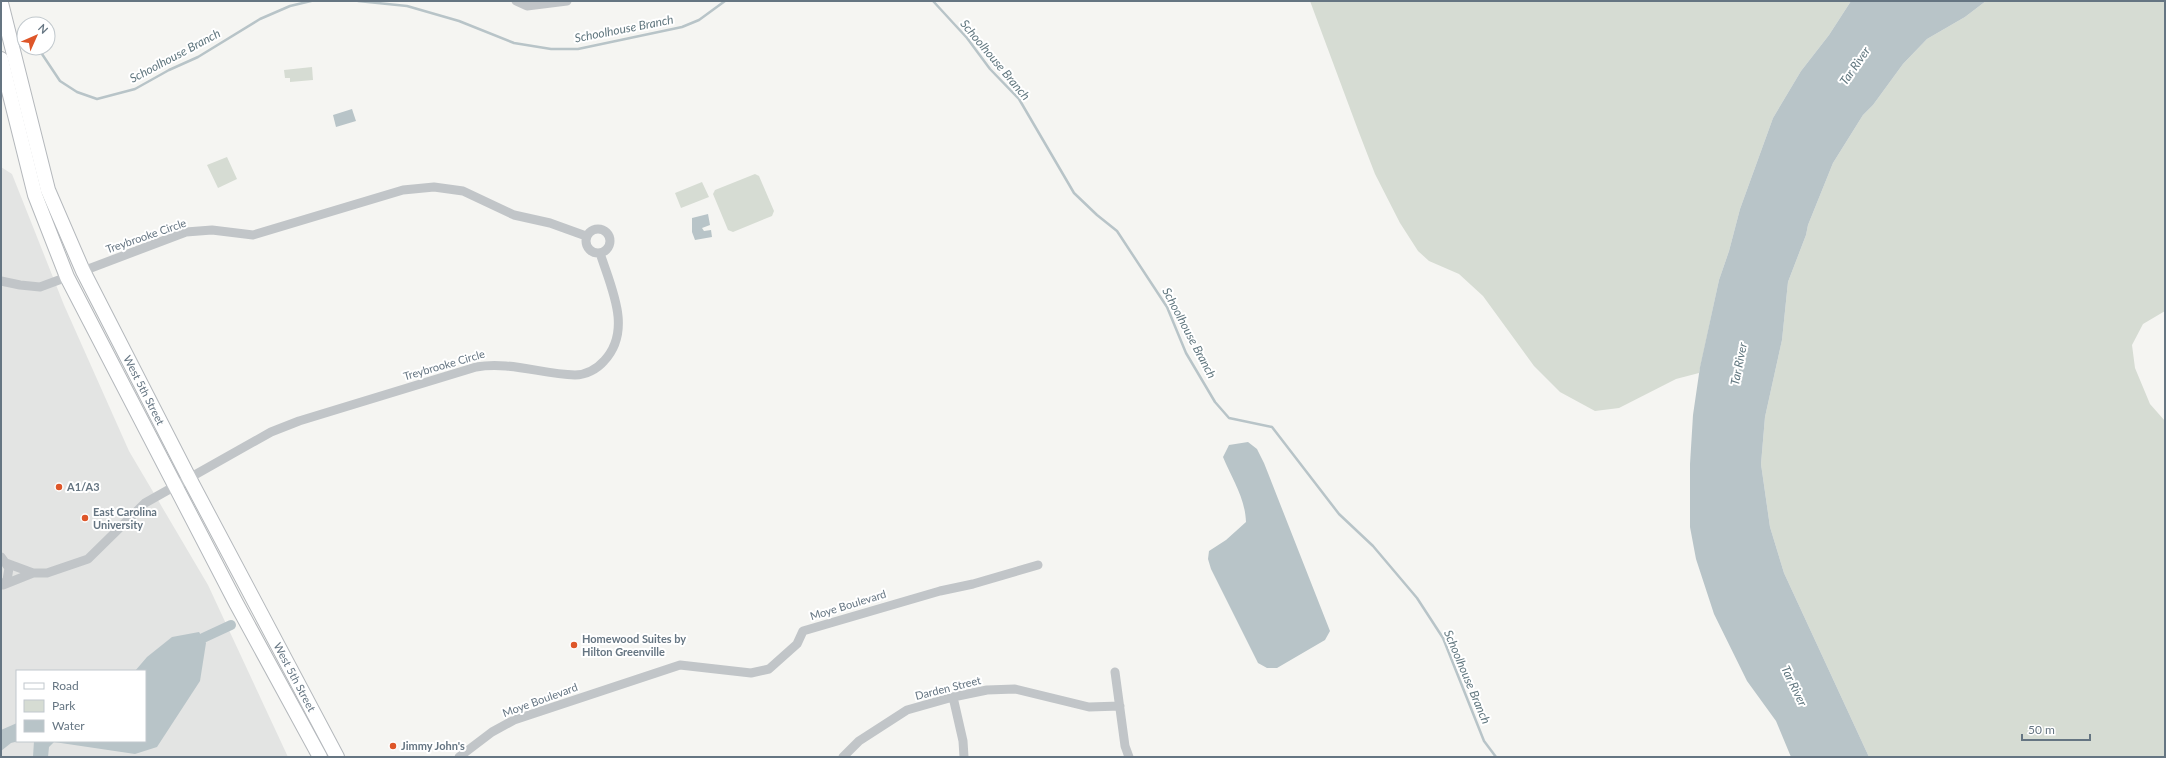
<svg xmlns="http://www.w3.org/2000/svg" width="2166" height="758" font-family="Lato,sans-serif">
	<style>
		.built { fill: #e3e4e3; fill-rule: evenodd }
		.green { fill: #d6dcd3 }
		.water { fill: #b8c4c8 }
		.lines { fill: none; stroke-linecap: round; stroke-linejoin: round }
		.stream { stroke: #b8c4c8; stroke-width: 2.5 }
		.canal { stroke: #b8c4c8; stroke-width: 10 }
		.primary-casing { stroke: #b4b8bc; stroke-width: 16 }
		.minor { stroke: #c1c5c8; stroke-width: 9 }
		.primary { stroke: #fff; stroke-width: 14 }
		.poi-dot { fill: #de5629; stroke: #fff; stroke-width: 1.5 }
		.labels { text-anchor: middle; stroke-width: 4; stroke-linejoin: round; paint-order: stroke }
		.street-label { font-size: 11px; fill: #657582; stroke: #fff }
		.poi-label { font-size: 11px; font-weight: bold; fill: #657582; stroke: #fff; text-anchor: start }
		.water-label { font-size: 12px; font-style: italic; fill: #61777f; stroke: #fff }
	</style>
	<rect width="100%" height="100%" fill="#f5f5f2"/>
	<!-- built -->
	<path class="built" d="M 1,167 L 12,174 L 64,305 L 129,451 L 208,585 L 288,757 L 1,757 ZM 17,671 L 145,671 L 145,741 L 17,741 Z"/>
	<!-- green -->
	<path class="green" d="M 1310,1 L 1851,1 L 1829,35 L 1801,71 L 1773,118 L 1740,209 L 1729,251 L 1719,280 L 1699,373 L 1676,379 L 1619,408 L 1595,411 L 1560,392 L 1534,366 L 1483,296 L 1459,274 L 1429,261 L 1418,251 L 1400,223 L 1375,174 L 1358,130 Z
		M 1986,1 L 2165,1 L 2165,311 L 2143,324 L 2132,345 L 2135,368 L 2150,404 L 2165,421 L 2165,757 L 1869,757 L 1784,573 L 1770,527 L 1761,464 L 1765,417 L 1782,340 L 1788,282 L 1806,235 L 1808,225 L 1833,163 L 1863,115 L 1873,105 L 1903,64 L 1927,39 L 1965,17 Z
		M 312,67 L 313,80 L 290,82 L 290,78 L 285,78 L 284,70 Z
		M 227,157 L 237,179 L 218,188 L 207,165 Z
		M 755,174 L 759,176 L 774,211 L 772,216 L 733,232 L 728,230 L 713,194 L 715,190 Z
		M 702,182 L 709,197 L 681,208 L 675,193 Z"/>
	<!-- water -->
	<path class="water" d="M 1851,1 L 1986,1 L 1965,17 L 1927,39 L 1903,64 L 1873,105 L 1863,115 L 1833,163 L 1808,225 L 1806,235 L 1788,282 L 1782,340 L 1765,417 L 1761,464 L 1770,527 L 1784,573 L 1869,757 L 1791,757 L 1776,721 L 1747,681 L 1714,614 L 1696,559 L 1690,527 L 1690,464 L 1693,415 L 1700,367 L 1719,280 L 1729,251 L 1740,209 L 1773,118 L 1801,71 L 1829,35 Z
		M 352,109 L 356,121 L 336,127 L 333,115 Z
		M 708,214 L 710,225 L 702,228 L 704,231 L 711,230 L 712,237 L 695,240 L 692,232 L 692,218 Z
		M 1248,442 L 1257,449 L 1264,463 L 1330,631 L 1325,640 L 1277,668 L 1267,668 L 1258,663 L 1211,569 L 1208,559 L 1209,551 L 1226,540 L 1246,522 C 1245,497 1232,479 1223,457 L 1229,445 Z
		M 199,632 L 206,643 L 200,681 L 157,747 L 135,754 L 54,742 L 49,747 L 48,757 L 33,757 L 34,741 L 145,741 L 145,671 L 135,671 L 147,657 L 172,637 Z
		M 17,723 L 17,741 L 19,741 L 11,743 L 1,751 L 1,730 Z"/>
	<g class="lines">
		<!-- stream -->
		<path class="stream" d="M 358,1 L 407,6 L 459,21 L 514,43 L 551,49 L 578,49 L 682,27 L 699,20 L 725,1
			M 933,1 L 967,38 L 990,69 L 1019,99 L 1074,193 L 1097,215 L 1117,231 L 1167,307 L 1186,353 L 1215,402 L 1229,418 L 1272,427 L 1339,514 L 1373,546 L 1417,598 L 1443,638 L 1484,741 L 1496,757
			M 38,48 L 60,81 L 77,92 L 97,99 L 135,89 L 169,70 L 198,57 L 260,19 L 290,6 L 311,1"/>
		<!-- canal -->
		<path class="canal" d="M 203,638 L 231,625"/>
		<!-- primary casing -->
		<g class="primary-casing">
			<g id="primary">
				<path id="s1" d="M 1,3 L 48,190 L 83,271 L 189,478 L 337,757"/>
				<path d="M 1,59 L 35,195 L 67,277 L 236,603 L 320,757"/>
			</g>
		</g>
		<!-- minor -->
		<path class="minor" d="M 516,1 L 527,6 L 567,1
			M586 241a12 12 0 1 1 24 0a12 12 0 1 1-24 0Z
			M 83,271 L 186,232 L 212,230 L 253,235 L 403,190 L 434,187 L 463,191 L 514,215 L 550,223 L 586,236
			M 1,281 L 20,285 L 40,287 L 67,277
			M 1,557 L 9,568 L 7,580 L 2,585
			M 6,563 L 33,573
			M 3,585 L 33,573 L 47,573 L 88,559 L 145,503 L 271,432 L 299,421 L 476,367 C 509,361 541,374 575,375 C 586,375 597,369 604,361 C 633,330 611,288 600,253
			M 1115,672 L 1125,746 L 1129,757
			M 953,697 L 963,741 L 964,757
			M 459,757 L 492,732 L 514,720 L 680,665 L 751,673 L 769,669 L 797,644 L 803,631 L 940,591 L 973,584 L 1038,565
			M 843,757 L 859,741 L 907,710 L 953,697 L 987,690 L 1015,689 L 1089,707 L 1120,706"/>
		<!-- primary -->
		<use href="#primary" class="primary"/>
	</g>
	<!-- markers -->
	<g class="poi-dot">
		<circle cx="59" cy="487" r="4"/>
		<circle cx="85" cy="518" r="4"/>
		<circle cx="574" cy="645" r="4"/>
		<circle cx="393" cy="746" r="4"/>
	</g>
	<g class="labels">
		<!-- street labels -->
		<g class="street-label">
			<text transform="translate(146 236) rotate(-19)" y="4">Treybrooke Circle</text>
			<text transform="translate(444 365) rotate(-16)" y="4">Treybrooke Circle</text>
			<text dy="4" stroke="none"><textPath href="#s1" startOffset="415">West 5th Street</textPath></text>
			<text transform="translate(848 605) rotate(-17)" y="4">Moye Boulevard</text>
			<text dy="4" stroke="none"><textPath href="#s1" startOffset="739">West 5th Street</textPath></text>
			<text transform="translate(948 688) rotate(-14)" y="4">Darden Street</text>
			<text transform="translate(540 700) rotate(-20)" y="4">Moye Boulevard</text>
		</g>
		<!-- poi labels -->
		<g class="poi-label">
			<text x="67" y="491">A1/A3</text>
			<text x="93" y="516">East Carolina<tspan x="93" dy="13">University</tspan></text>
			<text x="582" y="643">Homewood Suites by<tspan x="582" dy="13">Hilton Greenville</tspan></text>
			<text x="401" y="750">Jimmy John's</text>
		</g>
		<!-- water labels -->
		<g class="water-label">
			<text transform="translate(624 29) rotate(-11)" y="4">Schoolhouse Branch</text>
			<text transform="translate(175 56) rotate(-28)" y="4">Schoolhouse Branch</text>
			<text transform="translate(995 60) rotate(50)" y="4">Schoolhouse Branch</text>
			<text transform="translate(1855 66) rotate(-55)" y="4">Tar River</text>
			<text transform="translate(1189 333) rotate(62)" y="4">Schoolhouse Branch</text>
			<text transform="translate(1739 364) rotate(-79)" y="4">Tar River</text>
			<text transform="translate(1467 677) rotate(67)" y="4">Schoolhouse Branch</text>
			<text transform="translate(1794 686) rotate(64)" y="4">Tar River</text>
		</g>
	</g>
	<!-- border -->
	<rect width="2166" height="758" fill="none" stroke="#657582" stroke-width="4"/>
	<!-- legend -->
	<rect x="16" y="670" width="130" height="72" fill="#ffffff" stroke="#c1c8cd"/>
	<rect x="24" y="683" width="20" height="6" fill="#ffffff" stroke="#c1c8cd"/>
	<text x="52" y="690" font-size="12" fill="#657582">Road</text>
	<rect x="24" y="700" width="20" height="12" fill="#d6dcd3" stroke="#c1c8cd"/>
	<text x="52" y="710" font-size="12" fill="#657582">Park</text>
	<rect x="24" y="720" width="20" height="12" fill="#b8c4c8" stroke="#c1c8cd"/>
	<text x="52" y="730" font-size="12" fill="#657582">Water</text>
	<!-- north arrow -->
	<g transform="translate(36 36) rotate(45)"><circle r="19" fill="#ffffff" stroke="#c1c8cd"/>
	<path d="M0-3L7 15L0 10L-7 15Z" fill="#de5629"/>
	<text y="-6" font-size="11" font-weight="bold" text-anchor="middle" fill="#657582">N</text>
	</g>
	<!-- scale -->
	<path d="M2022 734v6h68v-6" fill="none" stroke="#657582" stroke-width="2"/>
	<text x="2028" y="734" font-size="12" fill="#657582" stroke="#ffffff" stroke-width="3" paint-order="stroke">50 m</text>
</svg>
